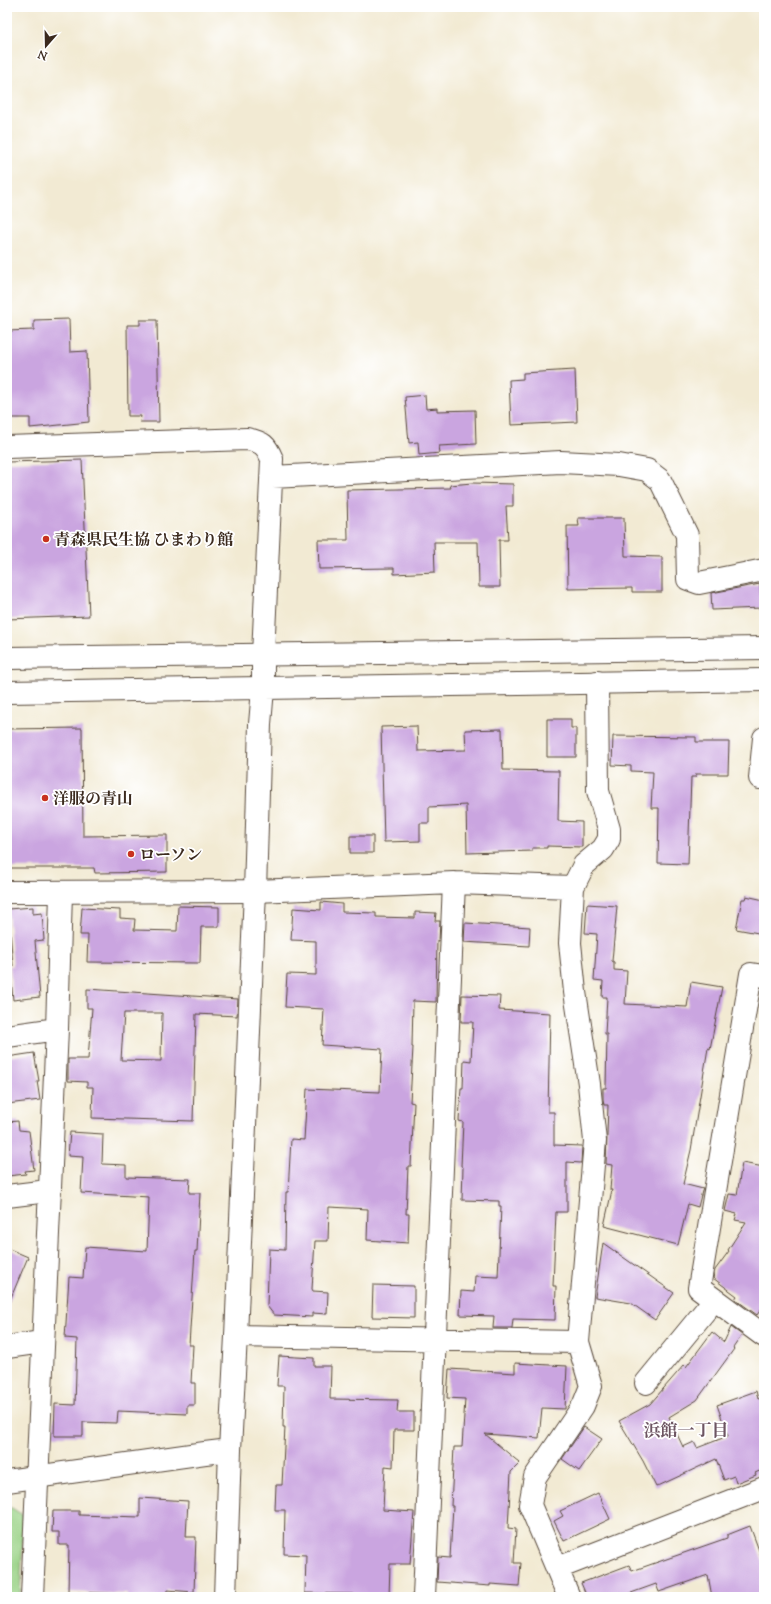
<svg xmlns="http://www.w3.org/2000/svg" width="771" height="1604" font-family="'Sorts Mill Goudy','Noto Serif JP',serif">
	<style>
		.green { fill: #99d285; stroke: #6a7e52 }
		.building { fill: #caa5e0; fill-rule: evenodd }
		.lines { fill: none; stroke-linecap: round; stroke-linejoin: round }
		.street-casing { stroke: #564739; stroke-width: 24 }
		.secondary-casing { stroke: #564739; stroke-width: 24 }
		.street { stroke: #fff; stroke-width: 22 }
		.secondary { stroke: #fff; stroke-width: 22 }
		.poi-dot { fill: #c8321e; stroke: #fff; stroke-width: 1.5 }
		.labels { text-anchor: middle; stroke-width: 3.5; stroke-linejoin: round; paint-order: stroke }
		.poi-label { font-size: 16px; font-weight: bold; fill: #3b2a1e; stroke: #fff; text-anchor: start }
		.neighbourhood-label { font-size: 17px; font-weight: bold; fill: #6d5562; stroke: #fff }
	</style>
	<rect width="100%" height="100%" fill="#fff"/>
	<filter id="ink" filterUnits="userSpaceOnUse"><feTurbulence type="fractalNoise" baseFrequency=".025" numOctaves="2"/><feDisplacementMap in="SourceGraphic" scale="8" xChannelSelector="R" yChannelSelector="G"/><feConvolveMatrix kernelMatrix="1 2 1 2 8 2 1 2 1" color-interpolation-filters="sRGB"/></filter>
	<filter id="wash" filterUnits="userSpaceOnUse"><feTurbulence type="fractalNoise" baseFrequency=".012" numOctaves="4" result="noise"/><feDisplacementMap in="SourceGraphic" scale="16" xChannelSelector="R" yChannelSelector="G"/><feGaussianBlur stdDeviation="0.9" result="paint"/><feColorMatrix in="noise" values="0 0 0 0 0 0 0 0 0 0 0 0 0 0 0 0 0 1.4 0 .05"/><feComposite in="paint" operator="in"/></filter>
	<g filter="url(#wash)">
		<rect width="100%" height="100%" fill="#f2ead3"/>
		<!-- green -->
		<path class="green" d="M 7,1508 L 12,1508 L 24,1516 L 20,1597 L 7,1597 Z"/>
		<g id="blocks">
			<!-- building -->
			<path class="building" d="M 69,319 L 70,352 L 87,351 L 89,422 L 30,428 L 30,418 L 7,418 L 7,331 L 34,330 L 34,320 Z
				M 140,320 L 157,320 L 159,422 L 140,422 L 141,416 L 128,416 L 127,325 L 140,325 Z
				M 575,370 L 577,422 L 511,425 L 509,380 L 523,379 L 523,373 Z
				M 425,395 L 426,409 L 437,408 L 437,411 L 475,410 L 476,444 L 439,446 L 440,453 L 419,455 L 418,442 L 409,443 L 405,397 Z
				M 82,460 L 89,616 L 7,619 L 7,462 Z
				M 472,483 L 513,484 L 513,506 L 506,506 L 508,540 L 499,540 L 500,587 L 479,587 L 478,542 L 434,542 L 435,572 L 394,574 L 394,568 L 319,569 L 318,540 L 348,540 L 347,490 L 451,488 L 450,485 Z
				M 578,518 L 624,518 L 625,556 L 662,557 L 662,592 L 632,592 L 632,588 L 568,589 L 567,526 L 579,526 Z
				M 760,584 L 761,608 L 712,610 L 711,593 Z
				M 547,719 L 571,719 L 571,728 L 576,728 L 576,757 L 547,757 Z
				M 417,726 L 418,751 L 466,750 L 465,730 L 502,729 L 503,770 L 559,771 L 558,821 L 582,822 L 582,847 L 547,846 L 547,848 L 532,848 L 532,851 L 467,853 L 466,805 L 429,807 L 429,823 L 420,823 L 420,841 L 384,842 L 381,727 Z
				M 82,728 L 83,836 L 167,835 L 167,872 L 95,873 L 94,868 L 7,868 L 7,729 Z
				M 613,736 L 696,737 L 696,742 L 729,742 L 728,774 L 696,774 L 696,777 L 691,777 L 688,864 L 658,863 L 659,808 L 651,808 L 653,772 L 631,771 L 631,766 L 612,765 Z
				M 350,836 L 373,836 L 373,853 L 350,853 Z
				M 746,896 L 764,900 L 764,934 L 736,929 L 742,899 L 745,899 Z
				M 321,902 L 342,904 L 342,912 L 376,913 L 376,917 L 415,918 L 415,912 L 436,913 L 435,921 L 440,921 L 439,941 L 437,940 L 436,1002 L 413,1001 L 412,1047 L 413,1047 L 410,1102 L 414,1103 L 411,1166 L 408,1166 L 406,1214 L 409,1214 L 408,1243 L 367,1240 L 368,1209 L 329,1207 L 328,1241 L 315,1241 L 312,1289 L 313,1291 L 328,1292 L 327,1314 L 312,1313 L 312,1317 L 274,1315 L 267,1306 L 269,1249 L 285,1250 L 286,1192 L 288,1192 L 291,1139 L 304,1140 L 307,1089 L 380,1092 L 382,1049 L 322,1045 L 324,1009 L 285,1007 L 287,974 L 316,975 L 316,941 L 291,940 L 293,908 L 321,910 Z
				M 587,904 L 617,906 L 612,961 L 614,962 L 614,970 L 627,971 L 625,1004 L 687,1007 L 691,982 L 722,987 L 710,1049 L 708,1048 L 691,1150 L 683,1184 L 703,1189 L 702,1191 L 698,1207 L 688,1204 L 678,1245 L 604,1226 L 612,1190 L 610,1190 L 612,1165 L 606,1164 L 608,1105 L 604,1105 L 603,1099 L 603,1088 L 606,1088 L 607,1034 L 605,1034 L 607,997 L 602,997 L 603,981 L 594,980 L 597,934 L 585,933 Z
				M 178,906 L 219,907 L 219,927 L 201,927 L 200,963 L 87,962 L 88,935 L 80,935 L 82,908 L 120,910 L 120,918 L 135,919 L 134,930 L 177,931 Z
				M 33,907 L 33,914 L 42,913 L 44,940 L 35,941 L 40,997 L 13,1000 L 10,966 L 13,966 L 8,909 Z
				M 465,923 L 530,927 L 529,946 L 464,942 Z
				M 87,989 L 238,999 L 237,1016 L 196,1014 L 193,1121 L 92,1118 L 93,1087 L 87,1087 L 87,1082 L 68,1081 L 68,1059 L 88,1059 L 92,1008 L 87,1008 ZM 124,1013 L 162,1013 L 161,1061 L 121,1060 Z
				M 462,995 L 500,996 L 499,1010 L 550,1013 L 548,1112 L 554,1112 L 554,1145 L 582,1146 L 581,1163 L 567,1162 L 567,1212 L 556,1212 L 553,1286 L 556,1286 L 555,1320 L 513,1319 L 512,1328 L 493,1328 L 494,1316 L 460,1315 L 461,1291 L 474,1292 L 475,1276 L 498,1277 L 501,1206 L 499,1206 L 499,1201 L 462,1200 L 463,1167 L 461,1166 L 463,1122 L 459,1121 L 461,1088 L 463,1088 L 464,1060 L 471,1061 L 473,1022 L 461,1022 Z
				M 34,1053 L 39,1081 L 37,1081 L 40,1100 L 7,1104 L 7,1057 Z
				M 18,1121 L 19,1130 L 29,1131 L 34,1170 L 25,1171 L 26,1174 L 7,1176 L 7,1122 Z
				M 70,1132 L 103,1134 L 102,1164 L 126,1165 L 126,1177 L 190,1179 L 189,1193 L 200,1193 L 197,1251 L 195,1251 L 189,1345 L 193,1345 L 191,1383 L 195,1383 L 195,1405 L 187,1405 L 187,1414 L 118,1411 L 117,1423 L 83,1422 L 83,1436 L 54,1436 L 55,1404 L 75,1405 L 77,1339 L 65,1338 L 69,1277 L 83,1278 L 85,1247 L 147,1251 L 149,1197 L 81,1193 L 83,1157 L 68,1156 Z
				M 742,1163 L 764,1167 L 764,1305 L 757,1315 L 735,1299 L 737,1296 L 713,1278 L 715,1270 L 729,1251 L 728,1250 L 746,1222 L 735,1220 L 737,1214 L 725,1211 L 729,1194 L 737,1195 Z
				M 603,1243 L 674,1293 L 655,1320 L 631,1303 L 595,1297 Z
				M 7,1248 L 28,1257 L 7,1307 Z
				M 373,1285 L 414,1286 L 414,1318 L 372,1317 Z
				M 731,1327 L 742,1335 L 733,1348 L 734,1349 L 697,1400 L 669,1417 L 683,1447 L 694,1442 L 697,1448 L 728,1436 L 717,1405 L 756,1391 L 758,1399 L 764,1397 L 764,1469 L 755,1473 L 756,1475 L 736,1483 L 734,1476 L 724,1480 L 716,1459 L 656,1487 L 643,1461 L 619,1421 L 650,1404 L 684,1365 L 686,1367 L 712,1332 L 724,1342 Z
				M 279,1356 L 314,1358 L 314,1366 L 331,1366 L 330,1399 L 398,1400 L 397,1412 L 414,1412 L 414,1430 L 394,1430 L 393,1467 L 385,1466 L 383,1510 L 414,1512 L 410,1564 L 390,1564 L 389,1597 L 354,1597 L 354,1594 L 305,1593 L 306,1555 L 284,1554 L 285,1510 L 275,1510 L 276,1485 L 282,1485 L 285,1427 L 283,1427 L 284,1386 L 277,1386 Z
				M 515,1363 L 567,1366 L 565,1409 L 542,1408 L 539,1438 L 485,1434 L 520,1463 L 511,1472 L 508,1528 L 516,1529 L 514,1563 L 521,1563 L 519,1586 L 490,1584 L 490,1586 L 437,1582 L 438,1557 L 450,1558 L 453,1506 L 451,1506 L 454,1447 L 462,1447 L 465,1399 L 447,1398 L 449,1369 L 515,1373 Z
				M 584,1427 L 602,1439 L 579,1471 L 562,1459 Z
				M 598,1493 L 610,1519 L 564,1541 L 554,1521 L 563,1516 L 560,1511 Z
				M 140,1498 L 188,1501 L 186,1537 L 196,1537 L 194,1592 L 167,1590 L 166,1597 L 127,1597 L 127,1594 L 68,1592 L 69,1545 L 59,1545 L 59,1532 L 52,1532 L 53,1511 L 79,1511 L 79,1515 L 140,1517 Z
				M 750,1526 L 764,1564 L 764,1597 L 712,1597 L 708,1575 L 659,1592 L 656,1584 L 620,1597 L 587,1597 L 581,1583 L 629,1565 L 632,1571 L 727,1538 L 727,1535 Z"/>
		</g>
	</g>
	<g filter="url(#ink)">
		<use href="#blocks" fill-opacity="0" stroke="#564739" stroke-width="1"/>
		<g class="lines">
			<!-- street casing -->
			<g class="street-casing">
				<path id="street" d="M 7,447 L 247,439 C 263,442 266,445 272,459 L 263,655 L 263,689
					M 272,477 L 561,462 L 619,465 L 647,470 L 660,480 L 687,535 L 688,579 L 699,583 L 764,570
					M 764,738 L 760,778 L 764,778
					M 7,892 L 255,891 L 454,883 L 573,887
					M 764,976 L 751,974 L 699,1288 L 764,1336
					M 7,1036 L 57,1029
					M 7,1196 L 48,1191
					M 236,1336 L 578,1342
					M 7,1347 L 42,1342
					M 646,1383 L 714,1300
					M 558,1568 L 764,1488
					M 32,1597 L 57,1029 L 61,893
					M 424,1597 L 454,883
					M 569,1597 L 530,1505 L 535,1477 L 583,1406 L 591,1386 L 578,1342 L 595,1141 L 589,1084 L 575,992 L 570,943 L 573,887 L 584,865 L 603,849 L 609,839 L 609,829 L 598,791 L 597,682"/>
			</g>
			<!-- secondary casing -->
			<g class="secondary-casing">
				<path id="secondary" d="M 7,658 L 764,648
					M 7,692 L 764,680
					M 7,1481 L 205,1453 L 230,1450
					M 225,1597 L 230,1450 L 236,1336 L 255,891 L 260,724 L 263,689"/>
			</g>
			<!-- street -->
			<use href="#street" class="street"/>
			<!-- secondary -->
			<use href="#secondary" class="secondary"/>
		</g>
	</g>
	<!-- markers -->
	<g class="poi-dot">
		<circle cx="46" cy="539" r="4"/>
		<circle cx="45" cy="798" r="4"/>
		<circle cx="131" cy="854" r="4"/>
	</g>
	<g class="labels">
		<!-- poi labels -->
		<g class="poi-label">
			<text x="54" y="545">青森県民生協 ひまわり館</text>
			<text x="53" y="804">洋服の青山</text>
			<text x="139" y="860">ローソン</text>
		</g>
		<!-- neighbourhood labels -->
		<g class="neighbourhood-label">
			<text x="686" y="1436">浜館一丁目</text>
		</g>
	</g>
	<!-- margin -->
	<rect width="771" height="1604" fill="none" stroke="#fff" stroke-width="24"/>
	<!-- north arrow -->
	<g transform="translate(46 46) rotate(200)" stroke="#ffffff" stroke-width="3" paint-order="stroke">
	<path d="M0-3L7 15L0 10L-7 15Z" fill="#3b2a1e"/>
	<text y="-6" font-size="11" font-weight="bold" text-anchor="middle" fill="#3b2a1e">N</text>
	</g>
</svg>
